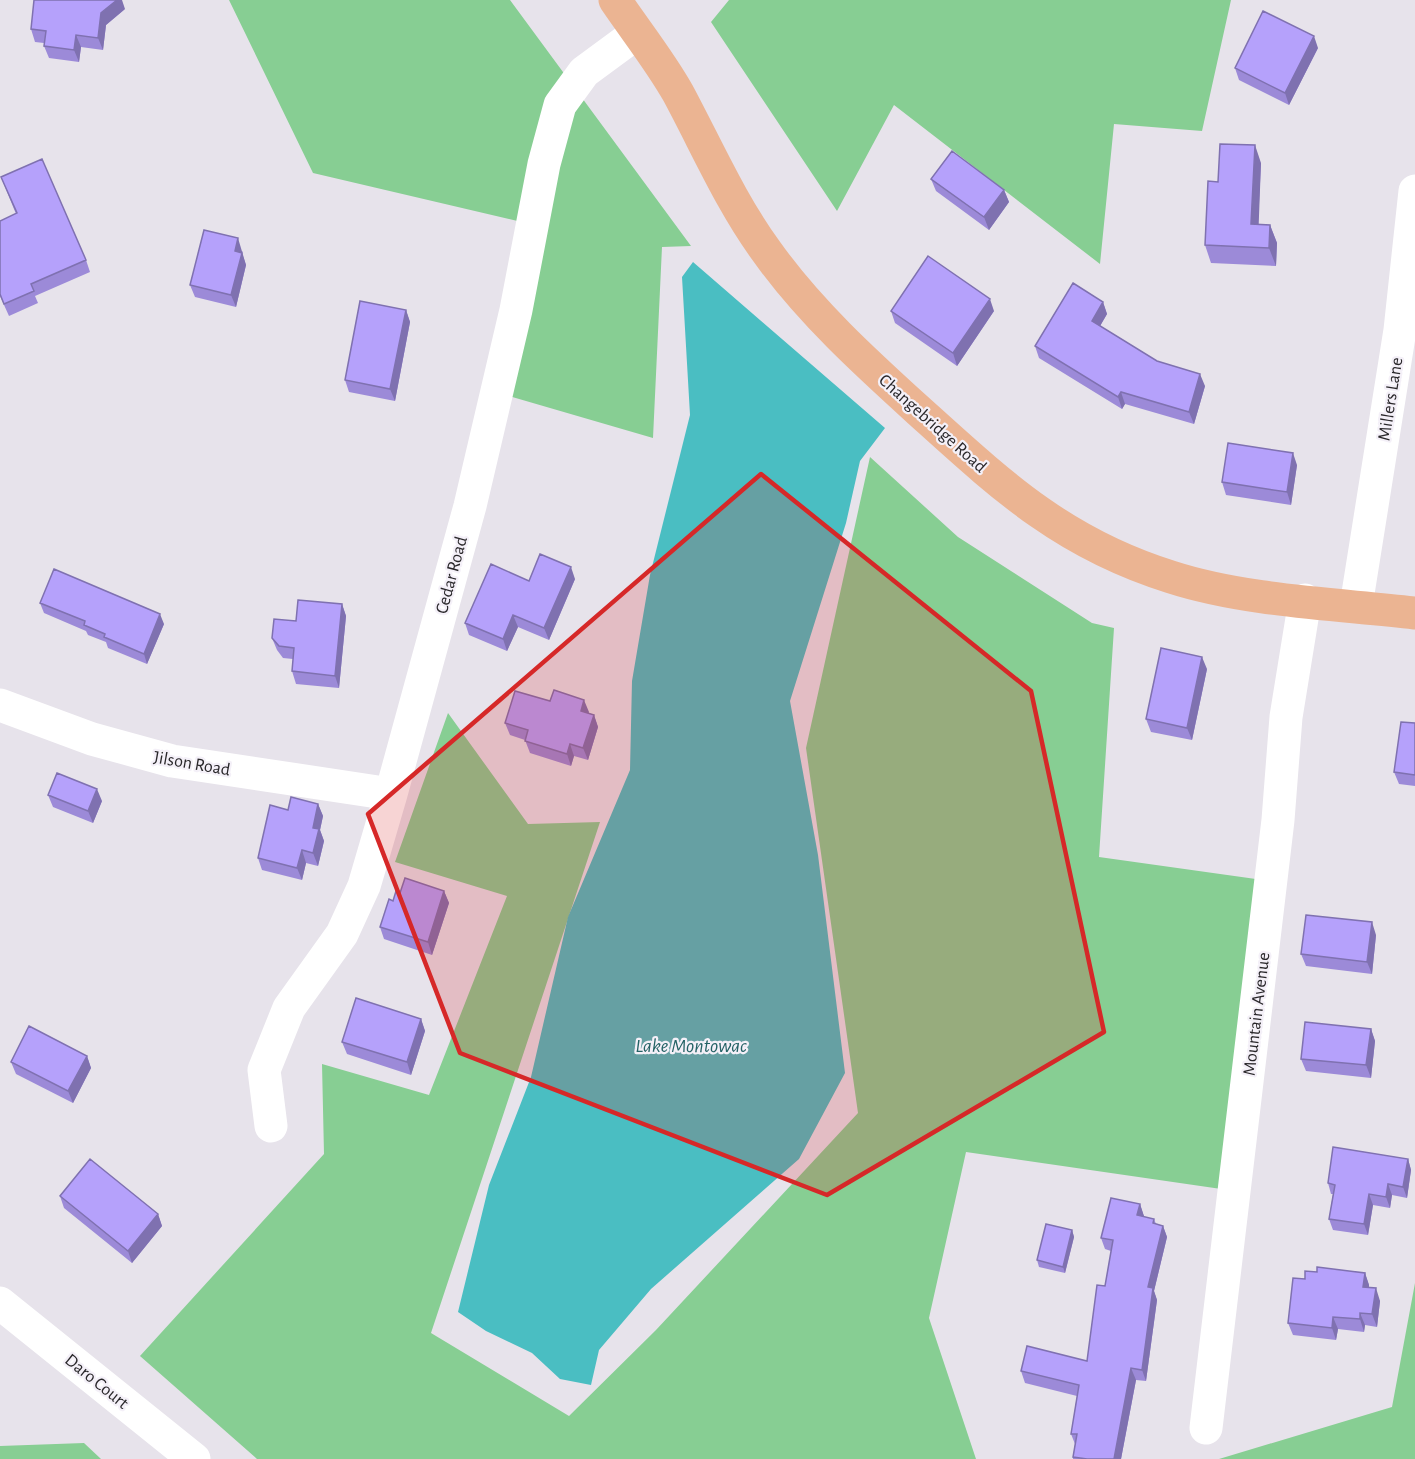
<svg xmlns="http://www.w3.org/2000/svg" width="1415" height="1459" font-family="'Alegreya Sans',sans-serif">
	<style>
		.green { fill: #87ce93 }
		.water { fill: #4abec2 }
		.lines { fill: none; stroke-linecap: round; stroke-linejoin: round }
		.minor { stroke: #fff; stroke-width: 33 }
		.major { stroke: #ebb492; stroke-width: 33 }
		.wall { fill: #9c8ad8 }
		.shaded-wall { fill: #7f71b0 }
		.building { fill: #b5a1fb; stroke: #7f71b0; stroke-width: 1.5 }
		.marked { fill: #d62828; fill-opacity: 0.2; stroke: #d62828; stroke-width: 4.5; stroke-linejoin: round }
		.labels { text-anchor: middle; stroke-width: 4.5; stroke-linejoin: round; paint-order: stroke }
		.street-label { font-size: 18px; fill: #29272a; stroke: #f4f0f8 }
		.water-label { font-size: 20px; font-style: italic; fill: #246265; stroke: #f4f0f8 }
	</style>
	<rect width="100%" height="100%" fill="#e7e3eb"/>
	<!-- green -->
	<path class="green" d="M 229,0 L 510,0 L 691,246 L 662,247 L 653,438 L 502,394 L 543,227 L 313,173 Z
		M 729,0 L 1231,0 L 1202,131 L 1114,124 L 1100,264 L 894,105 L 837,211 L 711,22 Z
		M 870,457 L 958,537 L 1092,623 L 1114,628 L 1099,857 L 1270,881 L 1235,1191 L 966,1152 L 929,1318 L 976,1459 L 257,1459 L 140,1356 L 324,1154 L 322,1064 L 429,1095 L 507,896 L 395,862 L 448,713 L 528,824 L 600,822 L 431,1333 L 569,1416 L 656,1330 L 858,1113 L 806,748 Z
		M 1415,1283 L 1415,1459 L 1219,1459 L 1392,1407 Z
		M 84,1443 L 101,1459 L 0,1459 L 0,1446 Z"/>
	<!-- water -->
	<path class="water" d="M 693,262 L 885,428 L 860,461 L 846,523 L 790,701 L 818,855 L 845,1073 L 799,1159 L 651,1289 L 599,1350 L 591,1385 L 560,1379 L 532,1353 L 486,1331 L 458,1312 L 489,1185 L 531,1077 L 568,917 L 630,770 L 632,681 L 650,575 L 690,415 L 682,277 Z"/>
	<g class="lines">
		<!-- minor -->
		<path class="minor" d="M 1356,606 L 1400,330 L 1415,191
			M 0,705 L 92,739 L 172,761 L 391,794
			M 271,1126 L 264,1070 L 289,1008 L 342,934 L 364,886 L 391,794 L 470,506 L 516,310 L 544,164 L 560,105 L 584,72 L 637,33
			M 0,1303 L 194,1459
			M 1206,1428 L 1278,820 L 1286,717 L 1305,600"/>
		<!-- major -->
		<path class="major" d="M 615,0 C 636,31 660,61 678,93 C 707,147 731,203 767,252 C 809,311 865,362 919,411 C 1001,485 1062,543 1171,577 C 1245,601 1337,604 1415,613"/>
	</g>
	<!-- wall -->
	<path class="wall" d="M 125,9 L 106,25 L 103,50 L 81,47 L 79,62 L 49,58 L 44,46 L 44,43 L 35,42 L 31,29 Z
		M 1318,48 L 1289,105 L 1239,80 L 1235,68 Z
		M 1261,163 L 1258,224 L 1270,225 L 1277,243 L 1276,266 L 1211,263 L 1205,245 L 1218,182 Z
		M 1,177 L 86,260 L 90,272 L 35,296 L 38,303 L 9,316 L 0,296 L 0,221 L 16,214 Z
		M 931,179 L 1004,190 L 1009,202 L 989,230 L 936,191 Z
		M 243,251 L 242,253 L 246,265 L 236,307 L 195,297 L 190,285 Z
		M 1103,302 L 1107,314 L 1100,326 L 1157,361 L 1205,386 L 1194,424 L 1125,404 L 1122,409 L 1039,358 L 1035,346 Z
		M 406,310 L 410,322 L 395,401 L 349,392 L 345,380 Z
		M 891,311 L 994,311 L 957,366 L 895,323 Z
		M 1297,465 L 1291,505 L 1226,495 L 1222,482 Z
		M 575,579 L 549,640 L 518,627 L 507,651 L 469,635 L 465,623 L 529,581 Z
		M 40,603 L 164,624 L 147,664 L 108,648 L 106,642 L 88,635 L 86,631 L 44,613 Z
		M 342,604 L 346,616 L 339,688 L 296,684 L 292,671 L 293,659 L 283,658 L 277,650 L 272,638 L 296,621 Z
		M 1207,669 L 1192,740 L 1151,732 L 1146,719 Z
		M 589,712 L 588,713 L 594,715 L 598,727 L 588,760 L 574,756 L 571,766 L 530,753 L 525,740 L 510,735 L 505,723 Z
		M 1415,723 L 1415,786 L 1399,784 L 1394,772 Z
		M 48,795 L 102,801 L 93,823 L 53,807 Z
		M 318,804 L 323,816 L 320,830 L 324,841 L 318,866 L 306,863 L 302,880 L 262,870 L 258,858 L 288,810 Z
		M 444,891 L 449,903 L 432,955 L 384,939 L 380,927 L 393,901 L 400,893 Z
		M 1376,935 L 1372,974 L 1306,966 L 1301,954 Z
		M 421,1019 L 425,1031 L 411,1075 L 347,1054 L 342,1042 Z
		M 1371,1029 L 1375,1041 L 1371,1078 L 1306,1071 L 1301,1059 Z
		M 87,1056 L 91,1068 L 73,1103 L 16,1074 L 11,1062 Z
		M 1408,1159 L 1411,1170 L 1407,1198 L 1392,1195 L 1390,1208 L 1373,1205 L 1368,1235 L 1333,1230 L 1329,1219 L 1333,1194 L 1331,1194 L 1328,1183 Z
		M 60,1196 L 158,1214 L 162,1226 L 132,1263 L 64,1208 Z
		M 1140,1204 L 1144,1217 L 1154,1219 L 1156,1224 L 1163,1226 L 1167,1237 L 1154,1291 L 1157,1300 L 1146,1381 L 1136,1380 L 1121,1459 L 1073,1459 L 1073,1457 L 1075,1444 L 1071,1434 L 1077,1396 L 1025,1383 L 1021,1371 L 1087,1361 L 1105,1286 L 1111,1251 L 1105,1249 L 1101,1238 Z
		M 1072,1230 L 1074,1237 L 1065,1273 L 1039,1267 L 1037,1260 Z
		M 1317,1272 L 1365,1273 L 1369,1285 L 1369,1288 L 1380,1301 L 1377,1327 L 1365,1325 L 1364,1332 L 1338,1329 L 1336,1340 L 1293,1335 L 1288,1323 L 1305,1279 Z"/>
	<!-- shaded-wall -->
	<path class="shaded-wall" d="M 117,0 L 122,0 L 125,9 L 106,25 L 103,50 L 98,38 L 101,13 Z
		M 76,35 L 81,47 L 79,62 L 74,50 Z
		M 1314,36 L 1318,48 L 1289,105 L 1285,93 Z
		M 1255,145 L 1261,163 L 1258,242 L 1251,224 Z
		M 1004,190 L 1009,202 L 989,230 L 984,217 Z
		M 1270,225 L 1277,243 L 1276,266 L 1269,248 Z
		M 238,238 L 246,265 L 236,307 L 231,295 L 235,251 Z
		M 990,299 L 994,311 L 957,366 L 953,353 Z
		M 1103,302 L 1107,314 L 1096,333 L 1092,321 Z
		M 406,310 L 410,322 L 395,401 L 390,389 Z
		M 1200,374 L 1205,386 L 1194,424 L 1189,412 Z
		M 1121,392 L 1125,404 L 1122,409 L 1118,397 Z
		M 1293,453 L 1297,465 L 1291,505 L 1287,492 Z
		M 571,567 L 575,579 L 549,640 L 544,628 Z
		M 342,604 L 346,616 L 339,688 L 335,676 Z
		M 160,614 L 164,624 L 147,664 L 144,654 Z
		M 513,615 L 518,627 L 507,651 L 503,639 Z
		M 1202,657 L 1207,669 L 1192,740 L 1187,728 Z
		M 584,700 L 589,712 L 585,723 L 581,711 Z
		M 594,715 L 598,727 L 588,760 L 583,748 Z
		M 570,744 L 574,756 L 571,766 L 567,754 Z
		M 97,789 L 102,801 L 93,823 L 88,811 Z
		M 318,804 L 323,816 L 320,830 L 324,841 L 318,866 L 313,853 L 313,828 Z
		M 302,850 L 306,863 L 302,880 L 297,868 Z
		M 444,891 L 449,903 L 432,955 L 428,942 Z
		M 1372,922 L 1376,935 L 1372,974 L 1367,962 Z
		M 421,1019 L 425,1031 L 411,1075 L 407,1062 Z
		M 1371,1029 L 1375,1041 L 1371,1078 L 1366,1065 Z
		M 87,1056 L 91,1068 L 73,1103 L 68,1091 Z
		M 1408,1159 L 1411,1170 L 1407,1198 L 1403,1187 Z
		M 1388,1184 L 1392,1195 L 1390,1208 L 1386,1197 Z
		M 1369,1194 L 1373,1205 L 1368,1235 L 1364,1224 Z
		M 1140,1204 L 1144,1216 L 1142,1227 L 1137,1215 Z
		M 158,1214 L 162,1226 L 132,1263 L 128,1251 Z
		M 1163,1226 L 1167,1237 L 1154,1291 L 1157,1300 L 1146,1381 L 1142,1370 L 1148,1287 Z
		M 1072,1230 L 1074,1237 L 1065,1273 L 1063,1267 Z
		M 1365,1273 L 1369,1285 L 1368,1299 L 1363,1287 Z
		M 1376,1288 L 1380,1301 L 1377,1327 L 1372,1314 Z
		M 1360,1313 L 1365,1325 L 1364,1332 L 1360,1319 Z
		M 1333,1317 L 1338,1329 L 1336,1340 L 1332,1328 Z
		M 1131,1368 L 1136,1380 L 1121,1459 L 1114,1459 Z"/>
	<!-- building -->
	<path class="building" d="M 34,0 L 117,0 L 101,13 L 98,38 L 76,35 L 74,50 L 44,46 L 46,31 L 31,29 Z
		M 1263,11 L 1314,36 L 1285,93 L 1235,68 Z
		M 1220,144 L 1255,145 L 1251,224 L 1270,225 L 1269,248 L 1205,245 L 1208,181 L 1218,182 Z
		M 952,151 L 1004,190 L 984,217 L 931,179 Z
		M 42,159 L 86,260 L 31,284 L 34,291 L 4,304 L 0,294 L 0,221 L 17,213 L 1,177 Z
		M 204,230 L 238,238 L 235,251 L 242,253 L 231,295 L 190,285 Z
		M 928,256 L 990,299 L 953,353 L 891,311 Z
		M 1073,283 L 1103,302 L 1092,321 L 1157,361 L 1200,374 L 1189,412 L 1121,392 L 1118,397 L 1035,346 Z
		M 360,301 L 406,310 L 390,389 L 345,380 Z
		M 1228,443 L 1293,453 L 1287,492 L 1222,482 Z
		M 540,554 L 571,567 L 544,628 L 513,615 L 503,639 L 465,623 L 491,564 L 529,581 Z
		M 54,569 L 160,614 L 144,654 L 104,637 L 105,634 L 84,625 L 85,621 L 40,603 Z
		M 298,600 L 342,604 L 335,676 L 292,671 L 294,648 L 279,646 L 272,638 L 274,619 L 296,621 Z
		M 1161,648 L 1202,657 L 1187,728 L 1146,719 Z
		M 554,690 L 584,700 L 581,711 L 594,715 L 583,748 L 570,744 L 567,754 L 525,741 L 528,730 L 505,723 L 515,691 L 550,701 Z
		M 1401,722 L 1415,723 L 1415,775 L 1394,772 Z
		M 57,773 L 97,789 L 88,811 L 48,795 Z
		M 291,797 L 318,804 L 313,828 L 319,829 L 313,853 L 302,850 L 297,868 L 258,858 L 270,805 L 288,810 Z
		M 405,878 L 444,891 L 428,942 L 380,927 L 389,899 L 393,901 L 396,891 L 400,893 Z
		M 1306,915 L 1372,922 L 1367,962 L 1301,954 Z
		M 356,998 L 421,1019 L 407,1062 L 342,1042 Z
		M 1305,1022 L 1371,1029 L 1366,1065 L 1301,1059 Z
		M 29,1026 L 87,1056 L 68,1091 L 11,1062 Z
		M 1333,1147 L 1408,1159 L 1403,1187 L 1388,1184 L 1386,1197 L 1369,1194 L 1364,1224 L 1329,1219 L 1335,1185 L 1328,1183 Z
		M 90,1159 L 158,1214 L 128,1251 L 60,1196 Z
		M 1111,1198 L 1140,1204 L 1137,1215 L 1154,1219 L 1153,1223 L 1163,1226 L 1148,1287 L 1153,1288 L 1142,1370 L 1131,1368 L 1114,1459 L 1087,1459 L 1073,1457 L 1077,1434 L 1071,1434 L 1079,1385 L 1021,1371 L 1027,1346 L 1087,1361 L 1097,1285 L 1105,1286 L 1113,1240 L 1101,1238 Z
		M 1046,1224 L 1072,1230 L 1063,1267 L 1037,1260 Z
		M 1317,1267 L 1365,1273 L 1363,1287 L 1376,1288 L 1372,1314 L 1360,1313 L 1360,1319 L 1333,1317 L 1332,1328 L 1288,1323 L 1293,1278 L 1305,1279 L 1305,1271 L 1317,1272 Z"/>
	<!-- marked area -->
	<path class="marked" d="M 761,474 L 1031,691 L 1104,1032 L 827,1195 L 460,1053 L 368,814 Z"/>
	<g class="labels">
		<!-- street labels -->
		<g class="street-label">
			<text transform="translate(1390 399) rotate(-81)" y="6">Millers Lane</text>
			<text transform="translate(933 423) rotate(42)" y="6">Changebridge Road</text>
			<text transform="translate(451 575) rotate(-75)" y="6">Cedar Road</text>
			<text transform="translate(192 763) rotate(10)" y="6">Jilson Road</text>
			<text transform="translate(1256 1014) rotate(-83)" y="6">Mountain Avenue</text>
			<text transform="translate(97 1381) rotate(39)" y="6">Daro Court</text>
		</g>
		<!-- water labels -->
		<g class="water-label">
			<text x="691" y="1052">Lake Montowac</text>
		</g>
	</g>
</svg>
